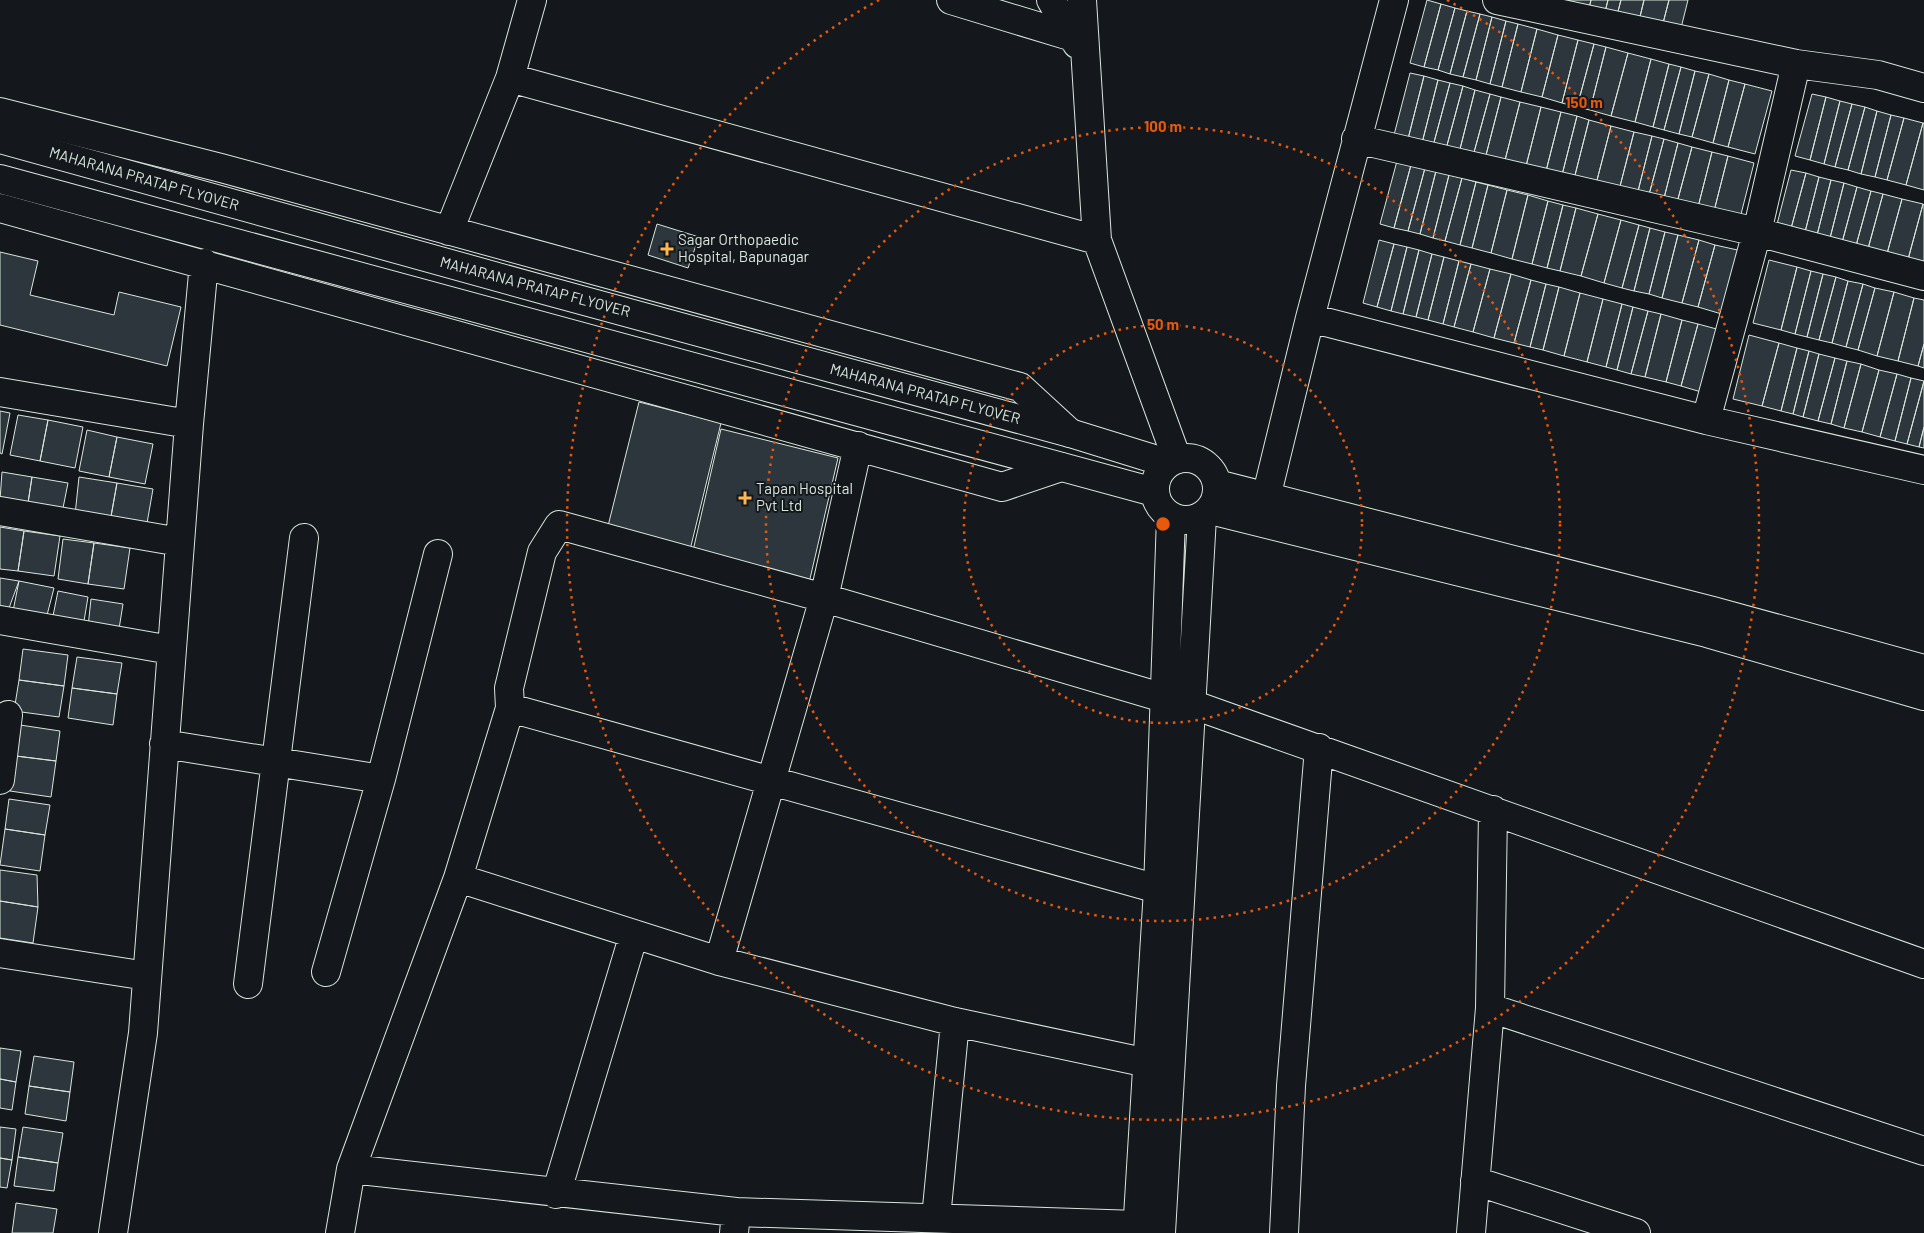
<svg xmlns="http://www.w3.org/2000/svg" width="1924" height="1233" font-family="Barlow,sans-serif">
	<style>
		.building { fill: #2c363c; stroke: #d8e6dc }
		.lines { fill: none; stroke-linecap: round; stroke-linejoin: round }
		.minor-casing { stroke: #d8e6dc; stroke-width: 30 }
		.major-casing { stroke: #d8e6dc; stroke-width: 30 }
		.minor { stroke: #14181c; stroke-width: 28 }
		.major { stroke: #14181c; stroke-width: 28 }
		.ring { fill: none; stroke: #e8590c; stroke-width: 2.5; stroke-dasharray: 2.5 5 }
		.poi-dot { fill: #ffb74d; stroke: #14181c; stroke-width: 2 }
		.labels { text-anchor: middle; stroke-width: 4; stroke-linejoin: round; paint-order: stroke }
		.street-label { font-size: 15px; fill: #d8e6dc; stroke: #14181c }
		.poi-label { font-size: 15px; fill: #d8e6dc; stroke: #14181c; text-anchor: start }
		.centre { fill: #e8590c; stroke: #14181c; stroke-width: 2.5 }
		.ring-label { font-size: 15px; text-anchor: middle; font-weight: bold; fill: #e8590c; stroke: #14181c; stroke-width: 4; stroke-linejoin: round; paint-order: stroke }
	</style>
	<rect width="100%" height="100%" fill="#14181c"/>
	<!-- building -->
	<path class="building" d="M 1427,0 L 1441,4 L 1424,67 L 1410,63 Z
		M 1570,0 L 1591,0 L 1588,12 L 1568,7 Z
		M 1591,0 L 1608,0 L 1604,16 L 1588,12 Z
		M 1608,0 L 1621,0 L 1616,19 L 1604,16 Z
		M 1621,0 L 1644,0 L 1638,25 L 1616,19 Z
		M 1644,0 L 1669,0 L 1661,31 L 1638,25 Z
		M 1669,0 L 1688,0 L 1679,36 L 1661,31 Z
		M 1441,4 L 1455,8 L 1438,70 L 1424,67 Z
		M 1455,8 L 1467,11 L 1450,74 L 1438,70 Z
		M 1467,11 L 1480,14 L 1463,77 L 1450,74 Z
		M 1480,14 L 1492,17 L 1476,80 L 1463,77 Z
		M 1492,17 L 1506,21 L 1490,84 L 1476,80 Z
		M 1506,21 L 1518,24 L 1502,87 L 1490,84 Z
		M 1518,24 L 1537,29 L 1521,92 L 1502,87 Z
		M 1537,29 L 1558,35 L 1542,97 L 1521,92 Z
		M 1558,35 L 1578,40 L 1562,103 L 1542,97 Z
		M 1578,40 L 1594,44 L 1577,107 L 1562,103 Z
		M 1594,44 L 1606,47 L 1590,110 L 1577,107 Z
		M 1606,47 L 1628,53 L 1611,116 L 1590,110 Z
		M 1628,53 L 1651,59 L 1635,122 L 1611,116 Z
		M 1651,59 L 1669,64 L 1653,127 L 1635,122 Z
		M 1669,64 L 1681,67 L 1664,130 L 1653,127 Z
		M 1681,67 L 1695,71 L 1679,134 L 1664,130 Z
		M 1695,71 L 1709,74 L 1692,137 L 1679,134 Z
		M 1410,73 L 1424,76 L 1408,139 L 1394,135 Z
		M 1709,74 L 1729,80 L 1713,143 L 1692,137 Z
		M 1424,76 L 1438,80 L 1422,143 L 1408,139 Z
		M 1438,80 L 1450,83 L 1433,146 L 1422,143 Z
		M 1729,80 L 1745,84 L 1728,147 L 1713,143 Z
		M 1450,83 L 1463,86 L 1446,149 L 1433,146 Z
		M 1745,84 L 1772,91 L 1755,154 L 1728,147 Z
		M 1463,86 L 1475,90 L 1459,153 L 1446,149 Z
		M 1475,90 L 1490,94 L 1473,156 L 1459,153 Z
		M 1490,94 L 1501,97 L 1485,159 L 1473,156 Z
		M 1812,94 L 1826,97 L 1810,160 L 1795,156 Z
		M 1501,97 L 1520,102 L 1504,164 L 1485,159 Z
		M 1826,97 L 1840,101 L 1824,164 L 1810,160 Z
		M 1840,101 L 1852,104 L 1835,167 L 1824,164 Z
		M 1520,102 L 1541,107 L 1525,170 L 1504,164 Z
		M 1852,104 L 1865,107 L 1848,170 L 1835,167 Z
		M 1541,107 L 1561,112 L 1545,175 L 1525,170 Z
		M 1865,107 L 1877,111 L 1861,174 L 1848,170 Z
		M 1877,111 L 1891,115 L 1875,177 L 1861,174 Z
		M 1561,112 L 1577,116 L 1561,179 L 1545,175 Z
		M 1891,115 L 1904,118 L 1887,180 L 1875,177 Z
		M 1577,116 L 1589,120 L 1573,183 L 1561,179 Z
		M 1904,118 L 1923,123 L 1906,185 L 1887,180 Z
		M 1589,120 L 1611,126 L 1595,188 L 1573,183 Z
		M 1923,123 L 1924,123 L 1924,190 L 1906,185 Z
		M 1611,126 L 1634,132 L 1618,194 L 1595,188 Z
		M 1634,132 L 1652,136 L 1636,199 L 1618,194 Z
		M 1652,136 L 1664,139 L 1647,202 L 1636,199 Z
		M 1664,139 L 1678,143 L 1662,206 L 1647,202 Z
		M 1678,143 L 1692,147 L 1675,210 L 1662,206 Z
		M 1692,147 L 1712,152 L 1696,215 L 1675,210 Z
		M 1712,152 L 1728,156 L 1712,219 L 1696,215 Z
		M 1728,156 L 1754,163 L 1738,226 L 1712,219 Z
		M 1397,161 L 1411,165 L 1394,228 L 1380,224 Z
		M 1411,165 L 1425,168 L 1408,231 L 1394,228 Z
		M 1425,168 L 1436,171 L 1420,234 L 1408,231 Z
		M 1791,170 L 1806,173 L 1789,236 L 1775,232 Z
		M 1436,171 L 1449,175 L 1433,238 L 1420,234 Z
		M 1806,173 L 1819,177 L 1803,240 L 1789,236 Z
		M 1449,175 L 1462,178 L 1445,241 L 1433,238 Z
		M 1819,177 L 1831,180 L 1815,243 L 1803,240 Z
		M 1462,178 L 1476,182 L 1460,245 L 1445,241 Z
		M 1831,180 L 1844,183 L 1828,246 L 1815,243 Z
		M 1476,182 L 1488,185 L 1472,248 L 1460,245 Z
		M 1844,183 L 1857,187 L 1840,250 L 1828,246 Z
		M 1488,185 L 1507,190 L 1491,253 L 1472,248 Z
		M 1857,187 L 1871,191 L 1854,253 L 1840,250 Z
		M 1507,190 L 1528,195 L 1512,259 L 1491,253 Z
		M 1871,191 L 1883,194 L 1866,256 L 1854,253 Z
		M 1883,194 L 1902,199 L 1885,261 L 1866,256 Z
		M 1528,195 L 1548,201 L 1532,264 L 1512,259 Z
		M 1902,199 L 1923,204 L 1906,267 L 1885,261 Z
		M 1548,201 L 1563,205 L 1547,268 L 1532,264 Z
		M 1923,204 L 1924,205 L 1924,272 L 1906,267 Z
		M 1563,205 L 1576,208 L 1560,271 L 1547,268 Z
		M 1576,208 L 1598,214 L 1581,276 L 1560,271 Z
		M 1598,214 L 1621,220 L 1604,283 L 1581,276 Z
		M 1621,220 L 1639,225 L 1622,288 L 1604,283 Z
		M 657,224 L 699,237 L 688,268 L 648,255 Z
		M 1639,225 L 1650,228 L 1634,291 L 1622,288 Z
		M 1650,228 L 1665,232 L 1649,294 L 1634,291 Z
		M 1665,232 L 1678,235 L 1662,298 L 1649,294 Z
		M 1678,235 L 1699,240 L 1682,303 L 1662,298 Z
		M 1379,240 L 1394,244 L 1377,307 L 1363,303 Z
		M 1699,240 L 1715,245 L 1698,307 L 1682,303 Z
		M 1394,244 L 1407,247 L 1391,311 L 1377,307 Z
		M 1715,245 L 1742,251 L 1725,315 L 1698,307 Z
		M 1407,247 L 1419,250 L 1403,314 L 1391,311 Z
		M 1419,250 L 1432,254 L 1416,317 L 1403,314 Z
		M 0,252 L 38,261 L 30,295 L 114,315 L 119,292 L 181,307 L 167,366 L 0,325 Z
		M 1432,254 L 1444,257 L 1428,320 L 1416,317 Z
		M 1444,257 L 1459,261 L 1443,324 L 1428,320 Z
		M 1769,260 L 1797,267 L 1781,330 L 1753,323 Z
		M 1459,261 L 1471,264 L 1454,327 L 1443,324 Z
		M 1471,264 L 1490,269 L 1473,332 L 1454,327 Z
		M 1797,267 L 1811,271 L 1795,334 L 1781,330 Z
		M 1490,269 L 1511,274 L 1494,338 L 1473,332 Z
		M 1811,271 L 1823,274 L 1807,337 L 1795,334 Z
		M 1511,274 L 1531,280 L 1514,343 L 1494,338 Z
		M 1823,274 L 1836,277 L 1819,340 L 1807,337 Z
		M 1836,277 L 1848,281 L 1832,343 L 1819,340 Z
		M 1531,280 L 1546,284 L 1530,347 L 1514,343 Z
		M 1848,281 L 1863,284 L 1846,347 L 1832,343 Z
		M 1546,284 L 1559,287 L 1543,350 L 1530,347 Z
		M 1863,284 L 1875,288 L 1858,350 L 1846,347 Z
		M 1559,287 L 1580,293 L 1564,356 L 1543,350 Z
		M 1875,288 L 1894,292 L 1877,356 L 1858,350 Z
		M 1894,292 L 1914,298 L 1898,361 L 1877,356 Z
		M 1580,293 L 1603,299 L 1587,362 L 1564,356 Z
		M 1914,298 L 1924,300 L 1924,344 L 1918,366 L 1898,361 Z
		M 1603,299 L 1622,304 L 1606,367 L 1587,362 Z
		M 1622,304 L 1633,307 L 1617,370 L 1606,367 Z
		M 1633,307 L 1648,311 L 1631,374 L 1617,370 Z
		M 1648,311 L 1661,314 L 1645,377 L 1631,374 Z
		M 1661,314 L 1682,320 L 1666,382 L 1645,377 Z
		M 1682,320 L 1698,324 L 1681,386 L 1666,382 Z
		M 1698,324 L 1724,331 L 1708,394 L 1681,386 Z
		M 1749,335 L 1779,343 L 1762,406 L 1733,399 Z
		M 1779,343 L 1797,348 L 1781,411 L 1762,406 Z
		M 1924,344 L 1924,368 L 1918,366 Z
		M 1797,348 L 1809,351 L 1793,414 L 1781,411 Z
		M 1809,351 L 1819,354 L 1803,417 L 1793,414 Z
		M 1819,354 L 1835,358 L 1818,421 L 1803,417 Z
		M 1835,358 L 1847,361 L 1831,424 L 1818,421 Z
		M 1847,361 L 1861,364 L 1844,428 L 1831,424 Z
		M 1861,364 L 1879,370 L 1862,432 L 1844,428 Z
		M 1879,370 L 1897,374 L 1880,437 L 1862,432 Z
		M 1897,374 L 1911,378 L 1895,441 L 1880,437 Z
		M 1911,378 L 1924,381 L 1907,444 L 1895,441 Z
		M 1924,381 L 1924,427 L 1919,447 L 1907,444 Z
		M 639,402 L 721,423 L 689,554 L 606,534 Z
		M 0,411 L 10,413 L 2,454 L 0,453 Z
		M 18,415 L 48,420 L 40,461 L 10,455 Z
		M 48,420 L 83,427 L 75,468 L 40,461 Z
		M 1924,427 L 1924,448 L 1919,447 Z
		M 721,429 L 838,458 L 809,583 L 692,555 Z
		M 87,430 L 117,437 L 109,477 L 79,471 Z
		M 117,437 L 153,444 L 145,484 L 109,477 Z
		M 2,472 L 32,477 L 28,503 L 0,500 Z
		M 32,477 L 68,483 L 63,508 L 28,503 Z
		M 79,477 L 117,483 L 110,522 L 75,515 Z
		M 117,483 L 153,489 L 146,529 L 110,522 Z
		M 0,527 L 24,531 L 18,571 L 0,569 Z
		M 24,531 L 60,536 L 54,576 L 18,571 Z
		M 63,539 L 94,543 L 88,584 L 58,579 Z
		M 94,543 L 130,548 L 124,589 L 88,584 Z
		M 0,578 L 19,581 L 9,608 L 0,608 Z
		M 19,581 L 54,588 L 46,619 L 13,611 Z
		M 58,591 L 88,597 L 83,627 L 52,621 Z
		M 91,599 L 123,604 L 119,629 L 88,627 Z
		M 23,649 L 68,655 L 64,686 L 19,680 Z
		M 77,657 L 122,663 L 117,694 L 72,688 Z
		M 19,680 L 64,686 L 59,717 L 14,711 Z
		M 72,688 L 117,694 L 113,725 L 68,718 Z
		M 20,725 L 60,731 L 56,761 L 16,756 Z
		M 16,756 L 56,761 L 51,797 L 10,791 Z
		M 9,799 L 50,805 L 45,835 L 5,829 Z
		M 5,829 L 45,835 L 40,871 L 0,865 Z
		M 0,870 L 37,875 L 38,907 L 0,901 Z
		M 0,901 L 38,907 L 33,943 L 0,938 Z
		M 0,1048 L 21,1051 L 16,1082 L 0,1079 Z
		M 34,1056 L 74,1062 L 70,1092 L 29,1086 Z
		M 0,1079 L 16,1082 L 12,1110 L 0,1108 Z
		M 29,1086 L 70,1092 L 66,1121 L 25,1114 Z
		M 0,1127 L 16,1129 L 12,1160 L 0,1158 Z
		M 23,1127 L 63,1133 L 58,1163 L 18,1157 Z
		M 18,1157 L 58,1163 L 54,1191 L 14,1186 Z
		M 0,1158 L 12,1160 L 7,1188 L 0,1187 Z
		M 16,1203 L 57,1209 L 53,1233 L 12,1233 Z"/>
	<g class="lines">
		<!-- minor casing -->
		<g class="minor-casing">
			<path id="minor" d="M 951,0 L 1073,37
				M 1051,0 L 1077,44
				M 1082,0 L 1097,240 L 1177,459
				M 1497,0 L 1796,64 L 1878,75 L 1924,88
				M 510,78 L 1097,240
				M 0,112 L 221,168 L 1020,387 L 1070,433
				M 1356,139 L 1757,232 L 1924,276
				M 0,208 L 1002,487 L 1061,467
				M 449,231 L 510,78 L 532,0
				M 1310,318 L 1706,420 L 1924,470
				M 0,392 L 189,424
				M 1706,420 L 1757,232 L 1796,64
				M 0,511 L 180,542
				M 1261,518 L 1310,318 L 1394,0
				M 0,620 L 171,650
				M 1191,704 L 1924,964
				M 510,708 L 509,688 L 542,552 L 559,525 L 824,598 L 1164,698
				M 164,744 L 381,779
				M 0,780 L 8,715
				M 458,878 L 719,961 L 955,1022 L 1148,1063
				M 0,953 L 147,976
				M 719,961 L 824,598 L 858,446
				M 326,972 L 381,779 L 438,554
				M 248,984 L 304,538
				M 1490,1008 L 1924,1151
				M 351,1169 L 458,878 L 510,708 L 1158,889
				M 1475,1181 L 1636,1233
				M 556,1194 L 634,934
				M 936,1218 L 955,1022
				M 113,1233 L 143,1033 L 189,424 L 204,263
				M 340,1233 L 351,1169 L 736,1212
				M 734,1233 L 736,1212 L 1138,1225
				M 1284,1233 L 1291,1086 L 1319,748
				M 1471,1233 L 1490,1008 L 1493,810"/>
		</g>
		<!-- major casing -->
		<g class="major-casing">
			<path id="major" d="M 0,139 L 548,291 L 1070,433 L 1167,463
				M 0,179 L 1154,492
				M1155 489a31 31 0 1 1 62 0a31 31 0 1 1-62 0Z
				M 1217,484 L 1713,611 L 1924,669
				M 1210,510 L 1707,633 L 1924,696
				M 1137,1233 L 1158,889 L 1171,517
				M 1161,1233 L 1202,517"/>
		</g>
		<!-- minor -->
		<use href="#minor" class="minor"/>
		<!-- major -->
		<use href="#major" class="major"/>
	</g>
	<!-- distance rings -->
	<g class="ring">
		<circle cx="1163" cy="524" r="199"/>
		<circle cx="1163" cy="524" r="397"/>
		<path d="M1447 0A596 596 0 1 1 879 0"/>
	</g>
	<!-- markers -->
	<g class="poi-dot">
		<path d="M664.5 241.5h5v5h5v5h-5v5h-5v-5h-5v-5h5z"/>
		<path d="M742.5 490.5h5v5h5v5h-5v5h-5v-5h-5v-5h5z"/>
	</g>
	<g class="labels">
		<!-- street labels -->
		<g class="street-label">
			<text transform="translate(144 179) rotate(16)" y="5">MAHARANA PRATAP FLYOVER</text>
			<text transform="translate(535 287) rotate(15)" y="5">MAHARANA PRATAP FLYOVER</text>
			<text transform="translate(925 394) rotate(15)" y="5">MAHARANA PRATAP FLYOVER</text>
		</g>
		<!-- poi labels -->
		<g class="poi-label">
			<text x="678" y="245">Sagar Orthopaedic<tspan x="678" dy="17">Hospital, Bapunagar</tspan></text>
			<text x="756" y="494">Tapan Hospital<tspan x="756" dy="17">Pvt Ltd</tspan></text>
		</g>
	</g>
	<circle cx="1163" cy="524" r="8" class="centre"/>
	<g class="ring-label">
		<text x="1584" y="108">150 m</text>
		<text x="1163" y="132">100 m</text>
		<text x="1163" y="330">50 m</text>
	</g>
</svg>
